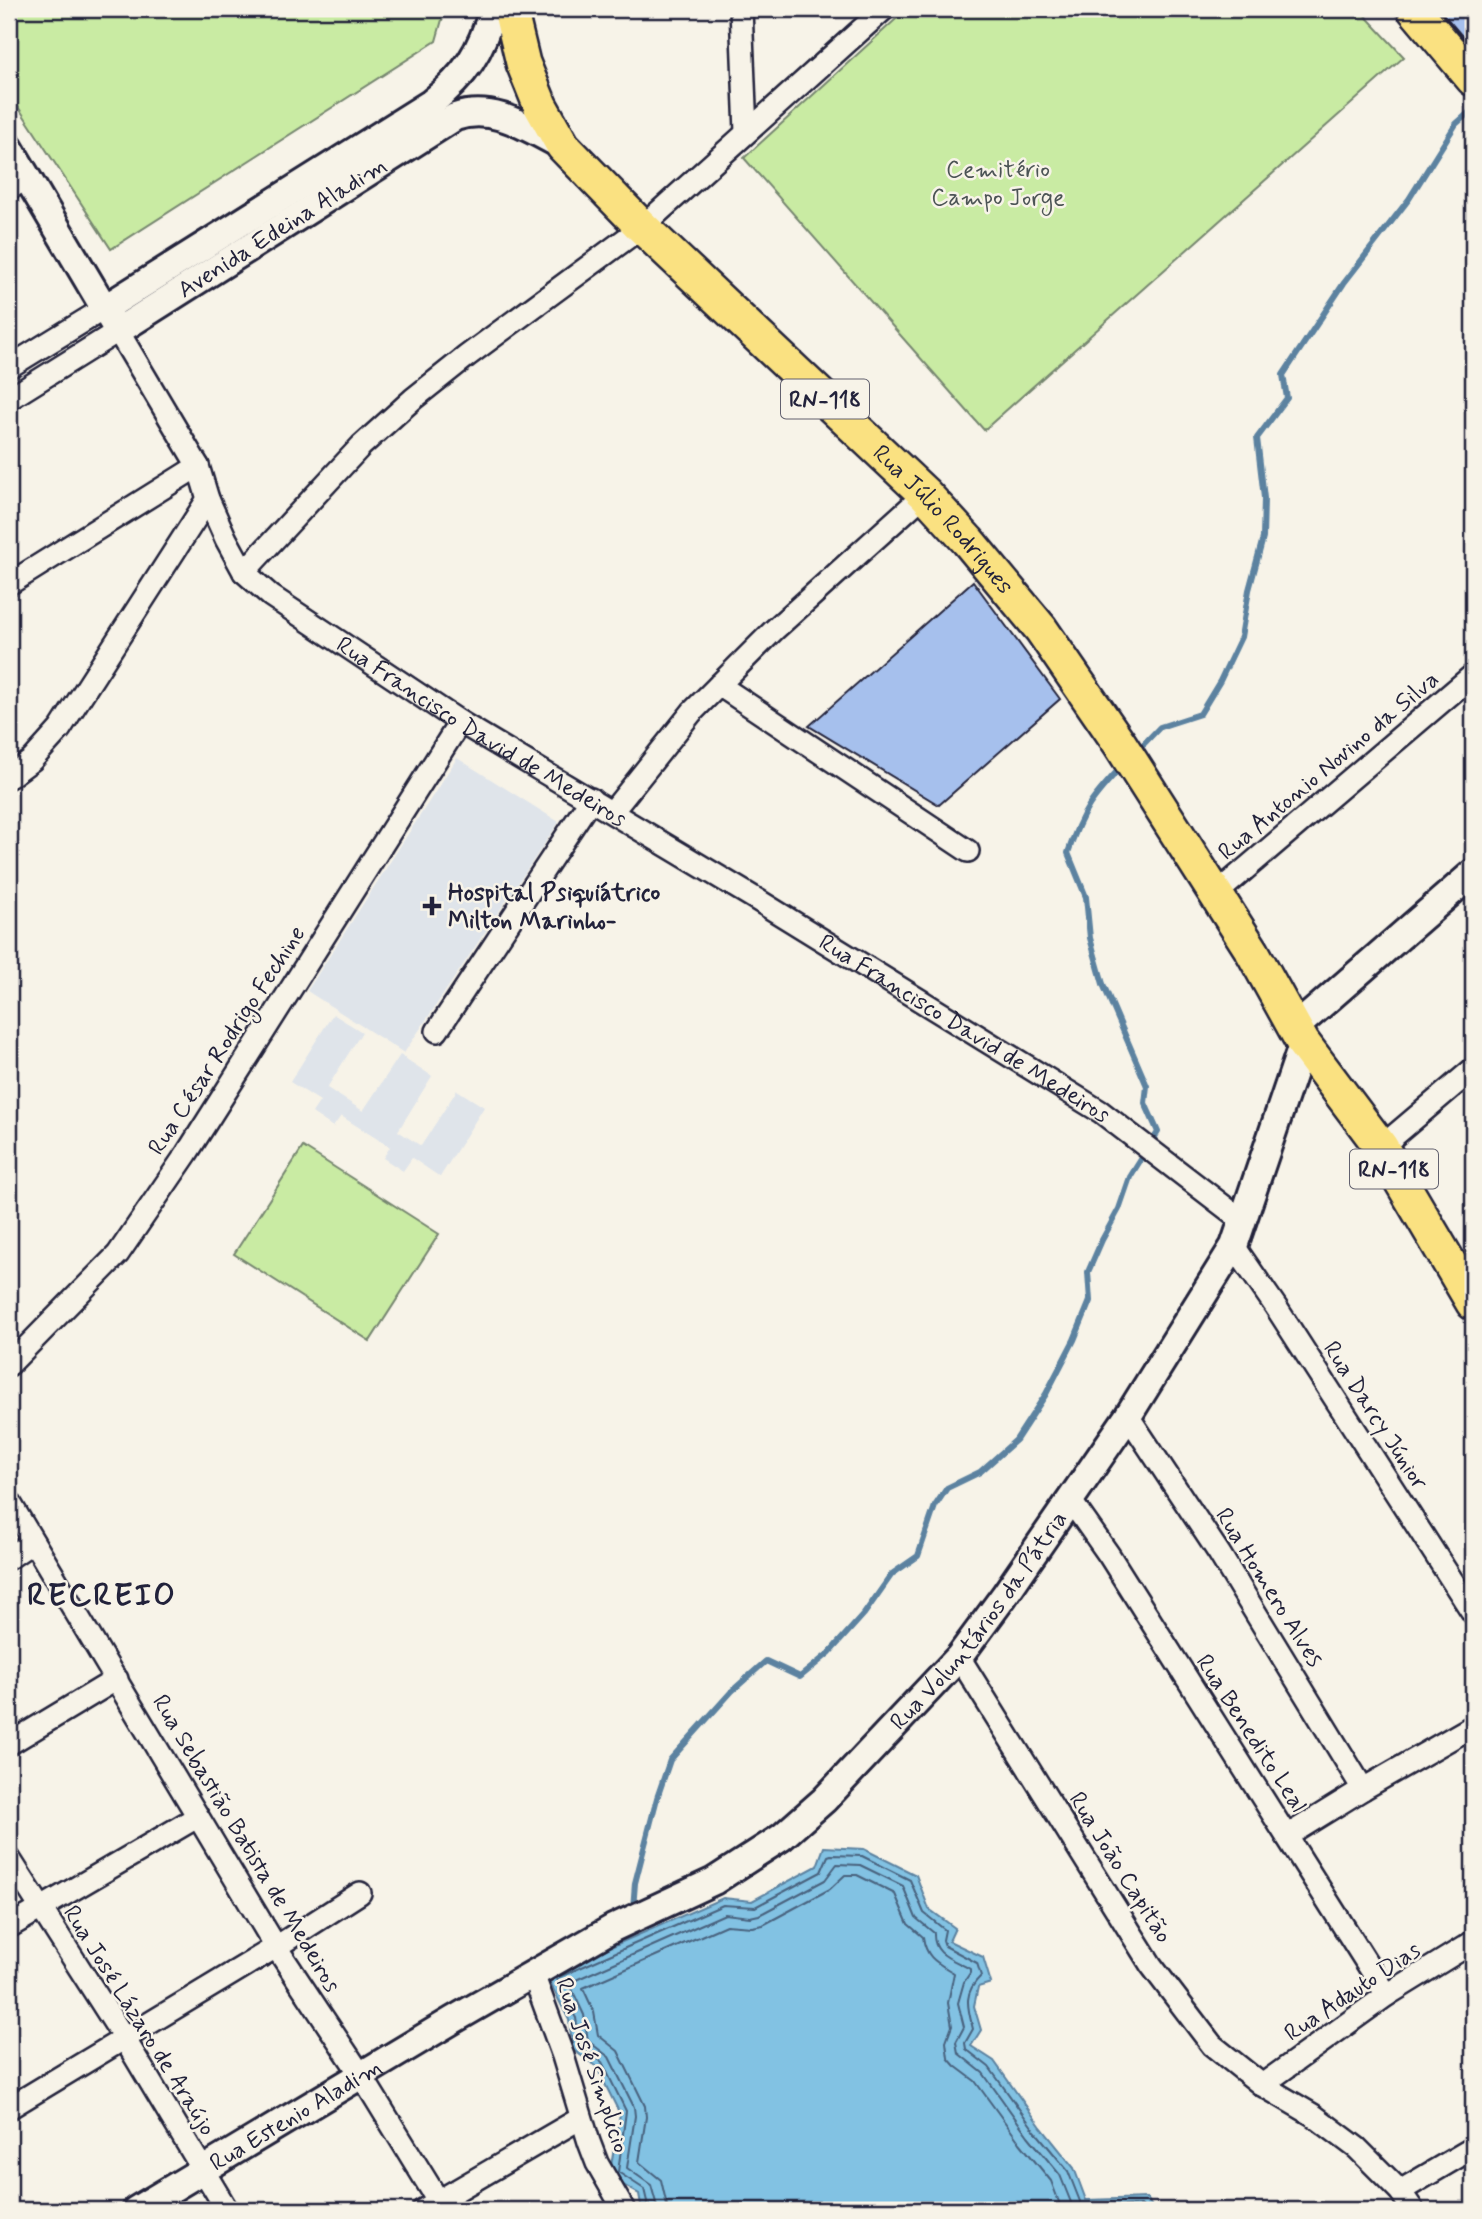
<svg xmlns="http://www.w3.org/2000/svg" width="1482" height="2219" font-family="Mynerve,sans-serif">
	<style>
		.built { fill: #dfe4ea }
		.green { fill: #c9eba3; stroke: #76866f; stroke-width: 2 }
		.water { fill: #82c2e3; stroke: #5c82a0; stroke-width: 2 }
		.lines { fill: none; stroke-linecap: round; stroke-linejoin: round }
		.shore { stroke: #48627e; stroke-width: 2 }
		.stream { stroke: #5c82a0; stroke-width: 6 }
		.building { fill: #a6c0ed; stroke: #22223b; stroke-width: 2 }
		.minor-casing { stroke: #22223b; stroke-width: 26 }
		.tertiary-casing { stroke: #22223b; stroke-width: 32 }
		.primary-casing { stroke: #22223b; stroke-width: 38 }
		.minor { stroke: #f7f3e8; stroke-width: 21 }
		.tertiary { stroke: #f7f3e8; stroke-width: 26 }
		.primary { stroke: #fae181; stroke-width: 33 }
		.poi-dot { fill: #22223b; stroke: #f7f3e8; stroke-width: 2.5 }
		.labels { text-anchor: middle; stroke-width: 5; stroke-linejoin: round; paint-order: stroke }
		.shield { fill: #f7f3e8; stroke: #62616f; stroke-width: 2 }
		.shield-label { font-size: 23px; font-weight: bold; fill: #22223b }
		.park-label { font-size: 24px; fill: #4c5455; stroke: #f7f3e8 }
		.street-label { font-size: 24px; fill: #22223b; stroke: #f7f3e8 }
		.poi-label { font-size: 24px; font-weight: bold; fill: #22223b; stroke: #f7f3e8; text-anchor: start }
		.district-label { font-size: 32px; font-weight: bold; letter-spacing: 2px; fill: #22223b; stroke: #f7f3e8 }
	</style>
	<rect width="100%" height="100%" fill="#f7f3e8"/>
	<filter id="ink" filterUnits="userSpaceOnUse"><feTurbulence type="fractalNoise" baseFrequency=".0143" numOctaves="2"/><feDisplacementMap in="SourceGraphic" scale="14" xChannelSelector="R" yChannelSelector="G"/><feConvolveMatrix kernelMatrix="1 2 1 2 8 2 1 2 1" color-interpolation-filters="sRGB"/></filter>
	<g filter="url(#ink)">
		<!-- built -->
		<path class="built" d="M 457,758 L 559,822 L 404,1053 L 307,991 Z
			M 333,1014 L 362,1032 L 327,1088 L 363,1111 L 400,1055 L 432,1076 L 398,1131 L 421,1146 L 457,1090 L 484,1107 L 440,1177 L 412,1158 L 403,1171 L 383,1158 L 390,1147 L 341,1116 L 333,1127 L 312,1113 L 320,1101 L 290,1082 Z"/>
		<!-- green -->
		<path class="green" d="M 9,9 L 445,9 L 436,41 L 111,249 L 9,93 Z
			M 907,9 L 1359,9 L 1404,57 L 984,430 L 744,158 Z
			M 303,1147 L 439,1234 L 370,1341 L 234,1254 Z"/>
		<!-- water -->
		<path class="water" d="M 824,1847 L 864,1849 L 916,1875 L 929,1909 L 955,1928 L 949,1941 L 983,1957 L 991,1983 L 978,1987 L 974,2006 L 981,2030 L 971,2046 L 994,2061 L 1041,2127 L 1074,2168 L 1086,2200 L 1147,2198 L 1154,2210 L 642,2210 L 639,2194 L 609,2177 L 620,2114 L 596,2066 L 573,2050 L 569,2020 L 546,1975 L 723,1898 L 752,1901 L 817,1866 Z"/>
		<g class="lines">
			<!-- shore -->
			<path class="shore" d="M 649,2210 L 644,2189 L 618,2172 L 626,2111 L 602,2062 L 580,2046 L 576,2018 L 562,1994 L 557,1978 L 723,1905 L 755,1907 L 821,1872 L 828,1856 L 831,1855 L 862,1856 L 910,1880 L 924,1913 L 945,1930 L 943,1940 L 945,1946 L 977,1963 L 981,1976 C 963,1993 967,2006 973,2029 L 965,2043 L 966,2049 L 989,2067 L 1035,2131 L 1068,2171 L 1081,2204 L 1088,2207 L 1141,2205 L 1146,2210
				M 658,2210 L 651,2185 L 627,2168 L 635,2116 L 634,2107 L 609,2057 L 588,2041 L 584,2015 L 569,1983 L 725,1914 L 750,1917 L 759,1915 L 825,1880 L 837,1864 L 860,1865 L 903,1886 L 916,1918 L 934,1933 C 933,1956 953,1959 970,1969 L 970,1973 L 964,1982 L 958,2003 L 964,2027 L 956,2042 L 958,2053 L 983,2073 L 1028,2136 L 1060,2175 L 1074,2210
				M 668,2210 L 661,2180 L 639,2162 L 646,2117 L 645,2106 L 618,2051 L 598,2035 L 594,2012 L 583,1988 L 726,1925 L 752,1927 L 763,1925 L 830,1889 L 845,1875 L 857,1875 L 895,1894 L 908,1924 L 923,1937 C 926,1959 938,1963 954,1973 L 948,2003 L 952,2026 L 946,2042 L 948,2058 L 955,2066 L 975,2081 L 1020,2143 L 1051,2181 L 1062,2210"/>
			<!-- stream -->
			<path class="stream" d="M 1136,752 L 1160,727 L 1200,714 L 1220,681 L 1241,637 L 1249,590 L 1263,538 L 1264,498 L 1257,438 L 1287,398 L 1283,375 L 1344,283 L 1409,199 L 1456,124 L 1473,109
				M 633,1909 L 635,1883 L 657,1798 L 670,1760 L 732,1691 L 766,1661 L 800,1677 L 829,1653 L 864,1614 L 892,1574 L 918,1556 L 935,1506 L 947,1488 L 980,1472 L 1016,1440 L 1046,1394 L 1074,1340 L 1090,1301 L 1088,1272 L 1102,1240 L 1119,1209 L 1130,1177 L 1158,1132 L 1145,1103 L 1147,1086 L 1103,984 L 1090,938 L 1086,897 L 1068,853 C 1082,810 1093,797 1123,765"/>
		</g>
		<!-- building -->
		<path class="building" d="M 1439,9 L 1473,9 L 1473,49 Z
			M 973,581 L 1060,699 L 939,805 L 809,726 Z"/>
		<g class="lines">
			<!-- minor casing -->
			<g class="minor-casing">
				<g id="minor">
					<path d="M 741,9 L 746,132"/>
					<path d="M 9,189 L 28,177"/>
					<path d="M 9,367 L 105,308"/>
					<path id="s1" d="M 9,399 L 118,331 L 198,466 L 208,499 L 226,539 L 244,572 L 271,596 L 460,722 L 751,896 L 1101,1112 L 1243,1221"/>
					<path d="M 244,572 L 361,446 L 413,399 L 467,356 L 642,227 L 884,9"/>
					<path d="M 9,584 L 198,466"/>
					<path d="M 719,685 L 968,851"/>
					<path d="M 9,777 L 32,760 L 60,729 L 208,499"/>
					<path d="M 612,812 L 692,712 L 774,630 L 925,494"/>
					<path d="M 1216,894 L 1473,675"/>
					<path d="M 437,1031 L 591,799"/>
					<path d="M 1381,1147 L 1473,1069"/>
					<path d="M 1234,1246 L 1276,1307 L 1473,1613"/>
					<path d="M 9,1365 L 118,1254 L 187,1153 L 460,722"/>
					<path d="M 1128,1416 L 1219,1553 L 1363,1789"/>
					<path d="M 9,1501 L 276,1947 L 361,2075 L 444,2210"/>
					<path d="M 1071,1501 L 1109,1555 L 1387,1995"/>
					<path d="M 9,1558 L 33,1542"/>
					<path d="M 959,1657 L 1151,1965 L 1212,2045 L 1262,2085 L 1313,2115 L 1357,2148 L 1400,2191 L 1413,2210"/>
					<path d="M 9,1744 L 117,1679"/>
					<path d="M 1287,1836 L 1363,1789 L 1473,1726"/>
					<path d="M 9,1858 L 124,2038 L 227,2210"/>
					<path d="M 9,1927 L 197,1817"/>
					<path d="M 533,1974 L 563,2056 L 589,2142 L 597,2163 L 624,2210"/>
					<path d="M 1262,2085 L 1387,1995 L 1473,1942"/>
					<path d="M 9,2108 L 276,1947 L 360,1893"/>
					<path d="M 1400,2191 L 1473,2148"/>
					<path d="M 423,2210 L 581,2118"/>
				</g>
			</g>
			<!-- tertiary casing -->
			<g class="tertiary-casing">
				<g id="tertiary">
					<path id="s2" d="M 9,147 L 118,331 L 455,117 C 495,104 527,128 563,146"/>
					<path d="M 105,308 L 431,103 C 466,75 481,52 493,9"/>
					<path d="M 1295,1028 L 1473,873"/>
					<path id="s3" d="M 136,2210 L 453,2020 L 613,1928 L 714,1881 L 782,1837 L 824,1800 L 959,1657 L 1004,1596 L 1128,1416 L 1234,1246 L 1303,1043"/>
				</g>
			</g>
			<!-- primary casing -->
			<g class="primary-casing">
				<g id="primary">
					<path id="s4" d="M 510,9 L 523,63 L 540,105 L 563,146 L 642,227 L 925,494 L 968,541 L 1041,629 L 1120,744 L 1252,951 L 1303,1043 L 1381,1147 L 1473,1303"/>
					<path d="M 1414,9 L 1473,79"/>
				</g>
			</g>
			<!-- minor -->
			<use href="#minor" class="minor"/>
			<!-- tertiary -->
			<use href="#tertiary" class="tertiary"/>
			<!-- primary -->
			<use href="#primary" class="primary"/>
		</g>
	</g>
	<!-- markers -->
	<path class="poi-dot" d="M428.5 895.5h7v7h7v7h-7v7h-7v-7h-7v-7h7z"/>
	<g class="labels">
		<!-- shield labels -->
		<g class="shield">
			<rect x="781" y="379.5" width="88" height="39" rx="5"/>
			<rect x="1350" y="1149.5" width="88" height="39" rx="5"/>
		</g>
		<g class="shield-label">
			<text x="825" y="407">RN-118</text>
			<text x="1394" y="1177">RN-118</text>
		</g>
		<!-- park labels -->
		<g class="park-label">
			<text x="998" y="177">Cemitério<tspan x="998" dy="28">Campo Jorge</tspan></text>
		</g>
		<!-- street labels -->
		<g class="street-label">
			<text dy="8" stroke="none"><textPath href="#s2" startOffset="408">Avenida Edeina Aladim</textPath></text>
			<text dy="8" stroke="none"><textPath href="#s4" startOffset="681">Rua Júlio Rodrigues</textPath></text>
			<text dy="8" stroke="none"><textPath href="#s1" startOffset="688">Rua Francisco David de Medeiros</textPath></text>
			<text transform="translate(1328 765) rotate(-40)" y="8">Rua Antonio Novino da Silva</text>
			<text dy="8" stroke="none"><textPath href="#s1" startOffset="1255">Rua Francisco David de Medeiros</textPath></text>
			<text transform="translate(226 1040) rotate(-57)" y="8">Rua César Rodrigo Fechine</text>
			<text transform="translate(1376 1415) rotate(57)" y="8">Rua Darcy Júnior</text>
			<text transform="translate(1270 1587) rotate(58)" y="8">Rua Homero Alves</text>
			<text dy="8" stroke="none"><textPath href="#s3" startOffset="1040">Rua Voluntários da Pátria</textPath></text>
			<text transform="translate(1252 1733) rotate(57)" y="8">Rua Benedito Leal</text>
			<text transform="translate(247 1843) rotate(59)" y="8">Rua Sebastião Batista de Medeiros</text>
			<text transform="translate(1121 1867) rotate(58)" y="8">Rua João Capitão</text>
			<text transform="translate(1352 1991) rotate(-34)" y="8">Rua Adauto Dias</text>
			<text transform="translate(140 2020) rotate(58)" y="8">Rua José Lázaro de Araújo</text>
			<text transform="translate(593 2065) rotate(71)" y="8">Rua José Simplicio</text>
			<text dy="8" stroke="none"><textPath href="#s3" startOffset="186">Rua Estenio Aladim</textPath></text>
		</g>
		<!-- poi labels -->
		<g class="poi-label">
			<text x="448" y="900">Hospital Psiquiátrico<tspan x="448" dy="28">Milton Marinho-</tspan></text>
		</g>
		<!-- district labels -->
		<g class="district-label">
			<text x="102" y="1605">RECREIO</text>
		</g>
	</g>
	<!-- margin -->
	<rect width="1482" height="2219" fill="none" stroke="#f7f3e8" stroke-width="35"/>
	<rect x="18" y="18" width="1447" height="2184" fill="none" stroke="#22223b" stroke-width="2.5" filter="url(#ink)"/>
</svg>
